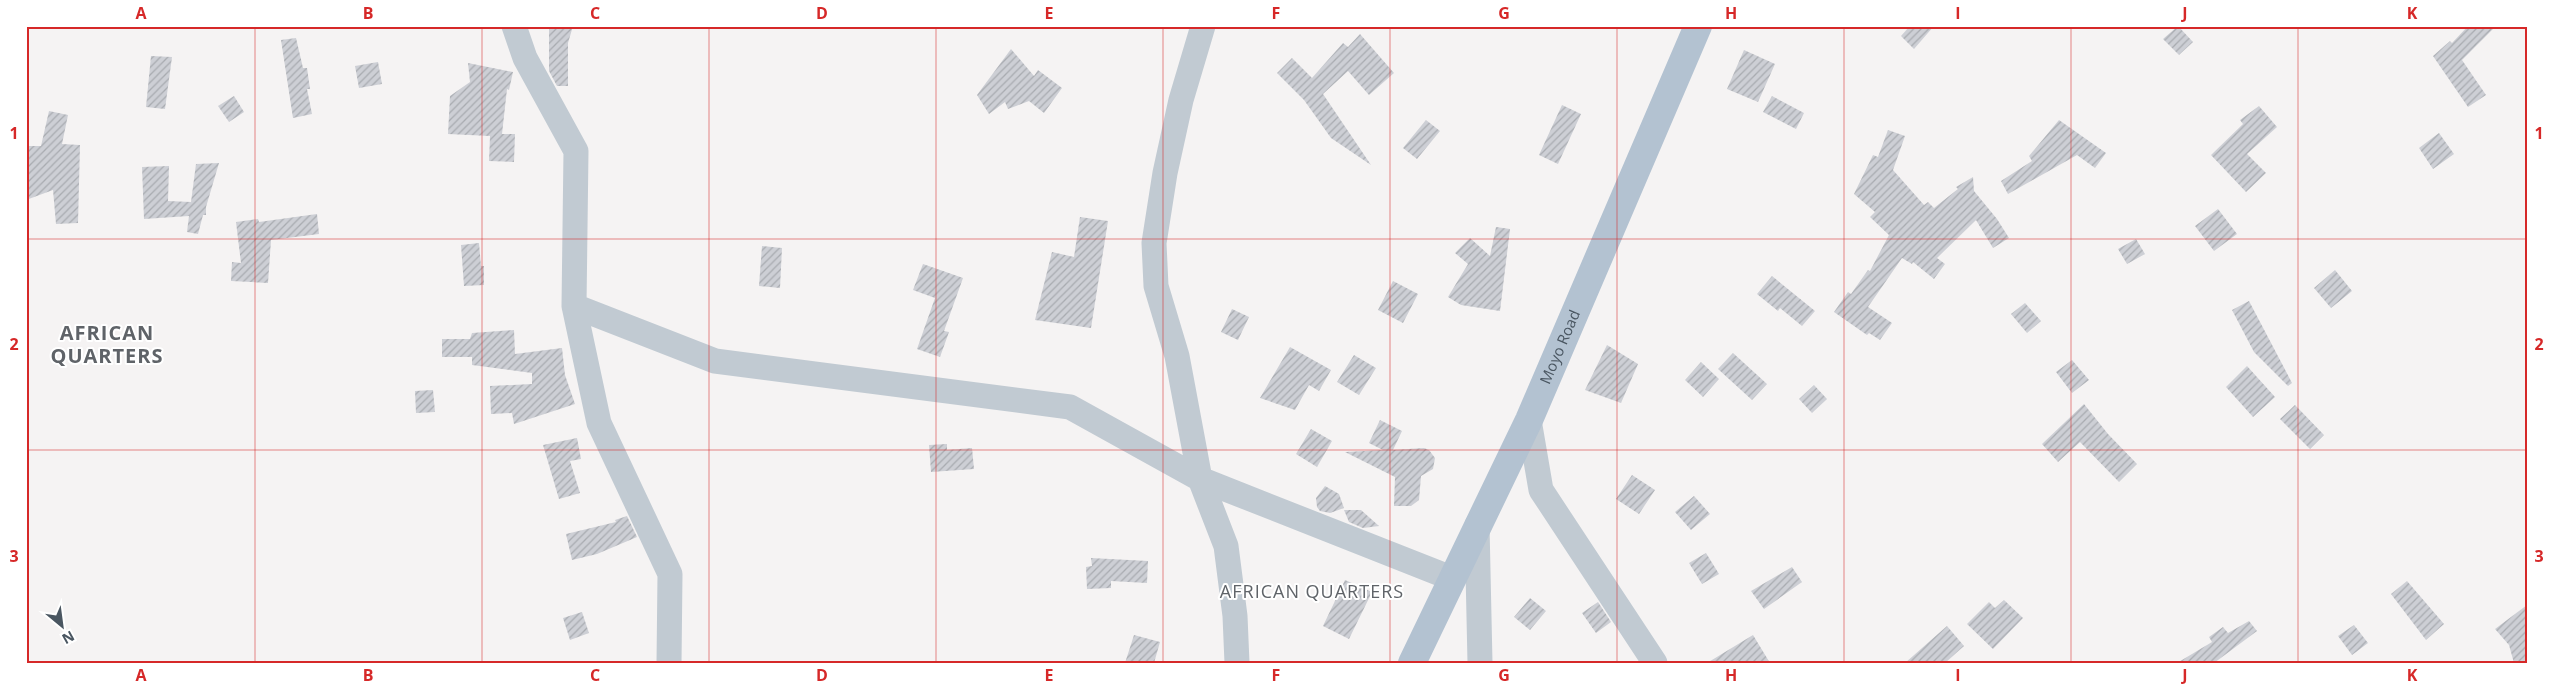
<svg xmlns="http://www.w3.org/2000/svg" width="2553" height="689" font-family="'Open Sans',sans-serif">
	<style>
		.building { fill: url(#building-hatch) }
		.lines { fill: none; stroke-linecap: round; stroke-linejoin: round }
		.minor { stroke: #c1cad2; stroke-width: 25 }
		.major { stroke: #b3c2d1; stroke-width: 28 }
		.grid { fill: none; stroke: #d62828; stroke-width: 1; stroke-opacity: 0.55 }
		.labels { text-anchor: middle; stroke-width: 4; stroke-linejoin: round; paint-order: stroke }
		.street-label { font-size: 15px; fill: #4a5661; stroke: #fff }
		.quarter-label { font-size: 18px; letter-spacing: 1px; fill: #5f6368; stroke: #fff }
		.district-label { font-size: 20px; font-weight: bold; letter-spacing: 1px; fill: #5f6368; stroke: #fff }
		.neatline { fill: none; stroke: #d62828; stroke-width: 2 }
		.grid-label { font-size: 16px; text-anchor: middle; font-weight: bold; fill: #d62828 }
	</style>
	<defs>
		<pattern id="building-hatch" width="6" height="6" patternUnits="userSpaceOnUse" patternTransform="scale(1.25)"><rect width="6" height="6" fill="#cdcfd5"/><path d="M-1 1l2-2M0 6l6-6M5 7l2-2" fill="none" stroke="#a8abb0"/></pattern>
	</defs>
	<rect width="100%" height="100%" fill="#f5f3f3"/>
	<!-- building -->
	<path class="building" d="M 549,26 L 573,26 L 568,43 L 568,86 L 557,86 L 549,71 Z
		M 1910,26 L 1934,26 L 1914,49 L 1901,36 Z
		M 2178,26 L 2193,42 L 2179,55 L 2163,39 Z
		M 2468,26 L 2496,26 L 2462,60 L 2486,95 L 2468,107 L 2433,56 L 2450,41 L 2452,43 Z
		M 1360,34 L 1394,73 L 1369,95 L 1348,71 L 1323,94 L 1371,165 L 1331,138 L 1304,100 L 1277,73 L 1292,58 L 1312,78 L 1343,43 L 1348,47 Z
		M 296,38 L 303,68 L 307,68 L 310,89 L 307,89 L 312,114 L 293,118 L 281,40 Z
		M 1011,49 L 1034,76 L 1038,70 L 1062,88 L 1044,113 L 1029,101 L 1008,109 L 1005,102 L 989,114 L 977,95 Z
		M 1744,50 L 1775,64 L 1758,102 L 1727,89 Z
		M 151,56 L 172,57 L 165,109 L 146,107 Z
		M 378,62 L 382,84 L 359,88 L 355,66 Z
		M 468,63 L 513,72 L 509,90 L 507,89 L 502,134 L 515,134 L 514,162 L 489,161 L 490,136 L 448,134 L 450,96 L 470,82 Z
		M 234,96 L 244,112 L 229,122 L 218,106 Z
		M 1772,96 L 1804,113 L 1796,129 L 1763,112 Z
		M 1562,105 L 1581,114 L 1558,164 L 1539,155 Z
		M 2259,106 L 2277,127 L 2247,154 L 2266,173 L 2246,192 L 2211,155 L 2243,124 L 2240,120 Z
		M 49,111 L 68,115 L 62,144 L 80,145 L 78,223 L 56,224 L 53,190 L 26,200 L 26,146 L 41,146 Z
		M 1426,120 L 1440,131 L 1417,159 L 1403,148 Z
		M 2059,120 L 2106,153 L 2095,168 L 2077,155 L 2008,194 L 2001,181 L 2032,161 L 2029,156 Z
		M 1888,130 L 1905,136 L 1893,170 L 1924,205 L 1928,202 L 1934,208 L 1958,189 L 1956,187 L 1973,177 L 1974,191 L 1997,219 L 2009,238 L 1993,248 L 1976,220 L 1937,258 L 1945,264 L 1934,279 L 1913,262 L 1912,264 L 1902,258 L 1868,307 L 1892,323 L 1880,340 L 1869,333 L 1867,335 L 1834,312 L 1848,292 L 1851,294 L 1868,270 L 1870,271 L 1889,235 L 1870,217 L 1875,212 L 1854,194 L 1873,155 L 1878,157 Z
		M 2439,133 L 2454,154 L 2433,169 L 2419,148 Z
		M 219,163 L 206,207 L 206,215 L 203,215 L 198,234 L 187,232 L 189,216 L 144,219 L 142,167 L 169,166 L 168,201 L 191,202 L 196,164 Z
		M 2218,209 L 2237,234 L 2214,251 L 2195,226 Z
		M 317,214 L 319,234 L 271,240 L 268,283 L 231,281 L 232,262 L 241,263 L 236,222 L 258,219 L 259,222 Z
		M 1080,217 L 1108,221 L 1091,328 L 1035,320 L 1052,252 L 1074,257 Z
		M 1496,227 L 1510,229 L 1500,311 L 1461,305 L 1448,297 L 1468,264 L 1455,253 L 1470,238 L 1490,256 Z
		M 2136,239 L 2145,254 L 2127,264 L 2118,249 Z
		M 479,243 L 481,266 L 484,266 L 484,285 L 464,286 L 461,245 Z
		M 762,246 L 782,248 L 780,288 L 759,286 Z
		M 923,264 L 963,278 L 944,331 L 949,332 L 940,357 L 917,349 L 935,298 L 913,290 Z
		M 2335,270 L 2352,291 L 2331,308 L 2314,288 Z
		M 1772,276 L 1815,311 L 1802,326 L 1780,308 L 1778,311 L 1757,294 Z
		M 1393,281 L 1418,294 L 1403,323 L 1378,310 Z
		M 2249,301 L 2292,383 L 2288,386 L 2254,352 L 2232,310 Z
		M 2025,303 L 2041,321 L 2027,333 L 2011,314 Z
		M 1232,309 L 1249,317 L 1238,340 L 1221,332 Z
		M 514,330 L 515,354 L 562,348 L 565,375 L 575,404 L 514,424 L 512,413 L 491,414 L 490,386 L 532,384 L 532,373 L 472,365 L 472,357 L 442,357 L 442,339 L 470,339 L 472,333 Z
		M 1607,345 L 1638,364 L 1621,403 L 1585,390 Z
		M 1290,347 L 1331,370 L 1319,391 L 1309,385 L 1295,410 L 1260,398 Z
		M 1733,353 L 1767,384 L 1752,400 L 1718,369 Z
		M 1354,355 L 1376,368 L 1359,395 L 1337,382 Z
		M 2072,360 L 2089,380 L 2072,393 L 2056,372 Z
		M 1701,362 L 1719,379 L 1703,397 L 1685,380 Z
		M 2247,366 L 2275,397 L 2253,417 L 2226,387 Z
		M 1814,385 L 1827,399 L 1812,413 L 1799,399 Z
		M 433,390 L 435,412 L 416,413 L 415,391 Z
		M 2084,404 L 2108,434 L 2137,464 L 2119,482 L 2080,442 L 2058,462 L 2042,444 Z
		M 2295,405 L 2324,435 L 2310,449 L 2280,419 Z
		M 1380,420 L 1402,431 L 1393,450 L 1424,448 L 1429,450 L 1435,458 L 1433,469 L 1421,476 L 1419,500 L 1411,506 L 1394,506 L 1395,477 L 1345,452 L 1383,450 L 1369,443 Z
		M 1311,429 L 1332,441 L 1317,467 L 1296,454 Z
		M 577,438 L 581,459 L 570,461 L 580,493 L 559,499 L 543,445 Z
		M 947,444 L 947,450 L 972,448 L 974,469 L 931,472 L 929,445 Z
		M 1632,475 L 1655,490 L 1639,514 L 1616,499 Z
		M 1325,486 L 1339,494 L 1344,508 L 1330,513 L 1320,511 L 1317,507 L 1316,498 Z
		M 1694,496 L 1710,514 L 1691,530 L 1675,512 Z
		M 1344,510 L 1361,510 L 1379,526 L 1363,528 L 1349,522 Z
		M 627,516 L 637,537 L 597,554 L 572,560 L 566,534 L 616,522 L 615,520 Z
		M 1706,553 L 1719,574 L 1702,584 L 1689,563 Z
		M 1091,558 L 1148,561 L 1147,583 L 1111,581 L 1111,588 L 1087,589 L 1086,567 L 1092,566 Z
		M 1792,567 L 1802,582 L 1764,609 L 1751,591 Z
		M 1345,580 L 1372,592 L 1349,639 L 1323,626 Z
		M 2407,581 L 2444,624 L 2426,640 L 2391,594 Z
		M 1530,598 L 1546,611 L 1530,630 L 1514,617 Z
		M 2004,600 L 2023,618 L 1993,649 L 1967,624 L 1989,602 L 1995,608 Z
		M 1598,602 L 1611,622 L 1596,633 L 1582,613 Z
		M 2527,605 L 2527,663 L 2514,663 L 2509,645 L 2495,629 Z
		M 582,612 L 589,633 L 570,640 L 563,618 Z
		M 2249,621 L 2257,631 L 2214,663 L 2177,663 L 2212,642 L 2209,637 L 2223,627 L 2228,633 Z
		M 2354,625 L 2368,643 L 2352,655 L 2338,636 Z
		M 1947,626 L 1964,646 L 1945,663 L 1905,663 Z
		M 1134,635 L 1160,642 L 1154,663 L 1125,663 Z
		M 1753,635 L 1770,663 L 1707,663 Z"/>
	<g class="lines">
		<!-- minor -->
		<path class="minor" d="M 514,26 L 525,58 L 576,151 L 574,306 L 715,361 L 1070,407 L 1200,479 L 1451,578
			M 1203,26 L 1181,100 L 1165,173 L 1154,243 L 1156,286 L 1177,356 L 1200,479 L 1226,546 L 1235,616 L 1237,663
			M 574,306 L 599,423 L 670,574 L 669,663
			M 1529,420 L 1541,490 L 1655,663
			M 1477,525 L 1480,663"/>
		<!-- major -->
		<path class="major" id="s1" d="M 1412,663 L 1529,420 L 1698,26"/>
	</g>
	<!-- grid -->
	<path class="grid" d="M 255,26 L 255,663M 482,26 L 482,663M 709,26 L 709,663M 936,26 L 936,663M 1163,26 L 1163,663M 1390,26 L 1390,663M 1617,26 L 1617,663M 1844,26 L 1844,663M 2071,26 L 2071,663M 2298,26 L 2298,663M 26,239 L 2527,239M 26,450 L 2527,450"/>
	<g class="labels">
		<!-- street labels -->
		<g class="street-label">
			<text dy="5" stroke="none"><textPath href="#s1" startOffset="349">Moyo Road</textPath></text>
		</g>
		<!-- quarter labels -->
		<g class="quarter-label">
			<text x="1312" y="598">AFRICAN QUARTERS</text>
		</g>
		<!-- district labels -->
		<g class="district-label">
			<text x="107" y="340">AFRICAN<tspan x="107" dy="23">QUARTERS</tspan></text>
		</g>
	</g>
	<!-- border -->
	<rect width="2553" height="689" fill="none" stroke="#ffffff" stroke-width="55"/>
	<!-- north arrow -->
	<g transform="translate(62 626) rotate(151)" stroke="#ffffff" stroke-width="4" paint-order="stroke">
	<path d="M0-4L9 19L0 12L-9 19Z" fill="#4a5661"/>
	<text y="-8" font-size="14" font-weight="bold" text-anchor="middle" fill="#4a5661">N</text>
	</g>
	<rect x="28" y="28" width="2498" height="634" class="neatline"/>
	<g class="grid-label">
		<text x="141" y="19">A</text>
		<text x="368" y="19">B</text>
		<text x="595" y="19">C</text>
		<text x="822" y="19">D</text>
		<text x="1049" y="19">E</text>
		<text x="1276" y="19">F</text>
		<text x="1504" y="19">G</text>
		<text x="1731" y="19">H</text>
		<text x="1958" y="19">I</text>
		<text x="2185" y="19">J</text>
		<text x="2412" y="19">K</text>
		<text x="14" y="139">1</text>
		<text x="2539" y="139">1</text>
		<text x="14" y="350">2</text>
		<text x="2539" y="350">2</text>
		<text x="14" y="562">3</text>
		<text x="2539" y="562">3</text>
		<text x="141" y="681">A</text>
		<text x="368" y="681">B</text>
		<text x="595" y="681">C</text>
		<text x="822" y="681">D</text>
		<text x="1049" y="681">E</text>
		<text x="1276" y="681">F</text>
		<text x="1504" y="681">G</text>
		<text x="1731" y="681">H</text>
		<text x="1958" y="681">I</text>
		<text x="2185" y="681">J</text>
		<text x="2412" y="681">K</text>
	</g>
</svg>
